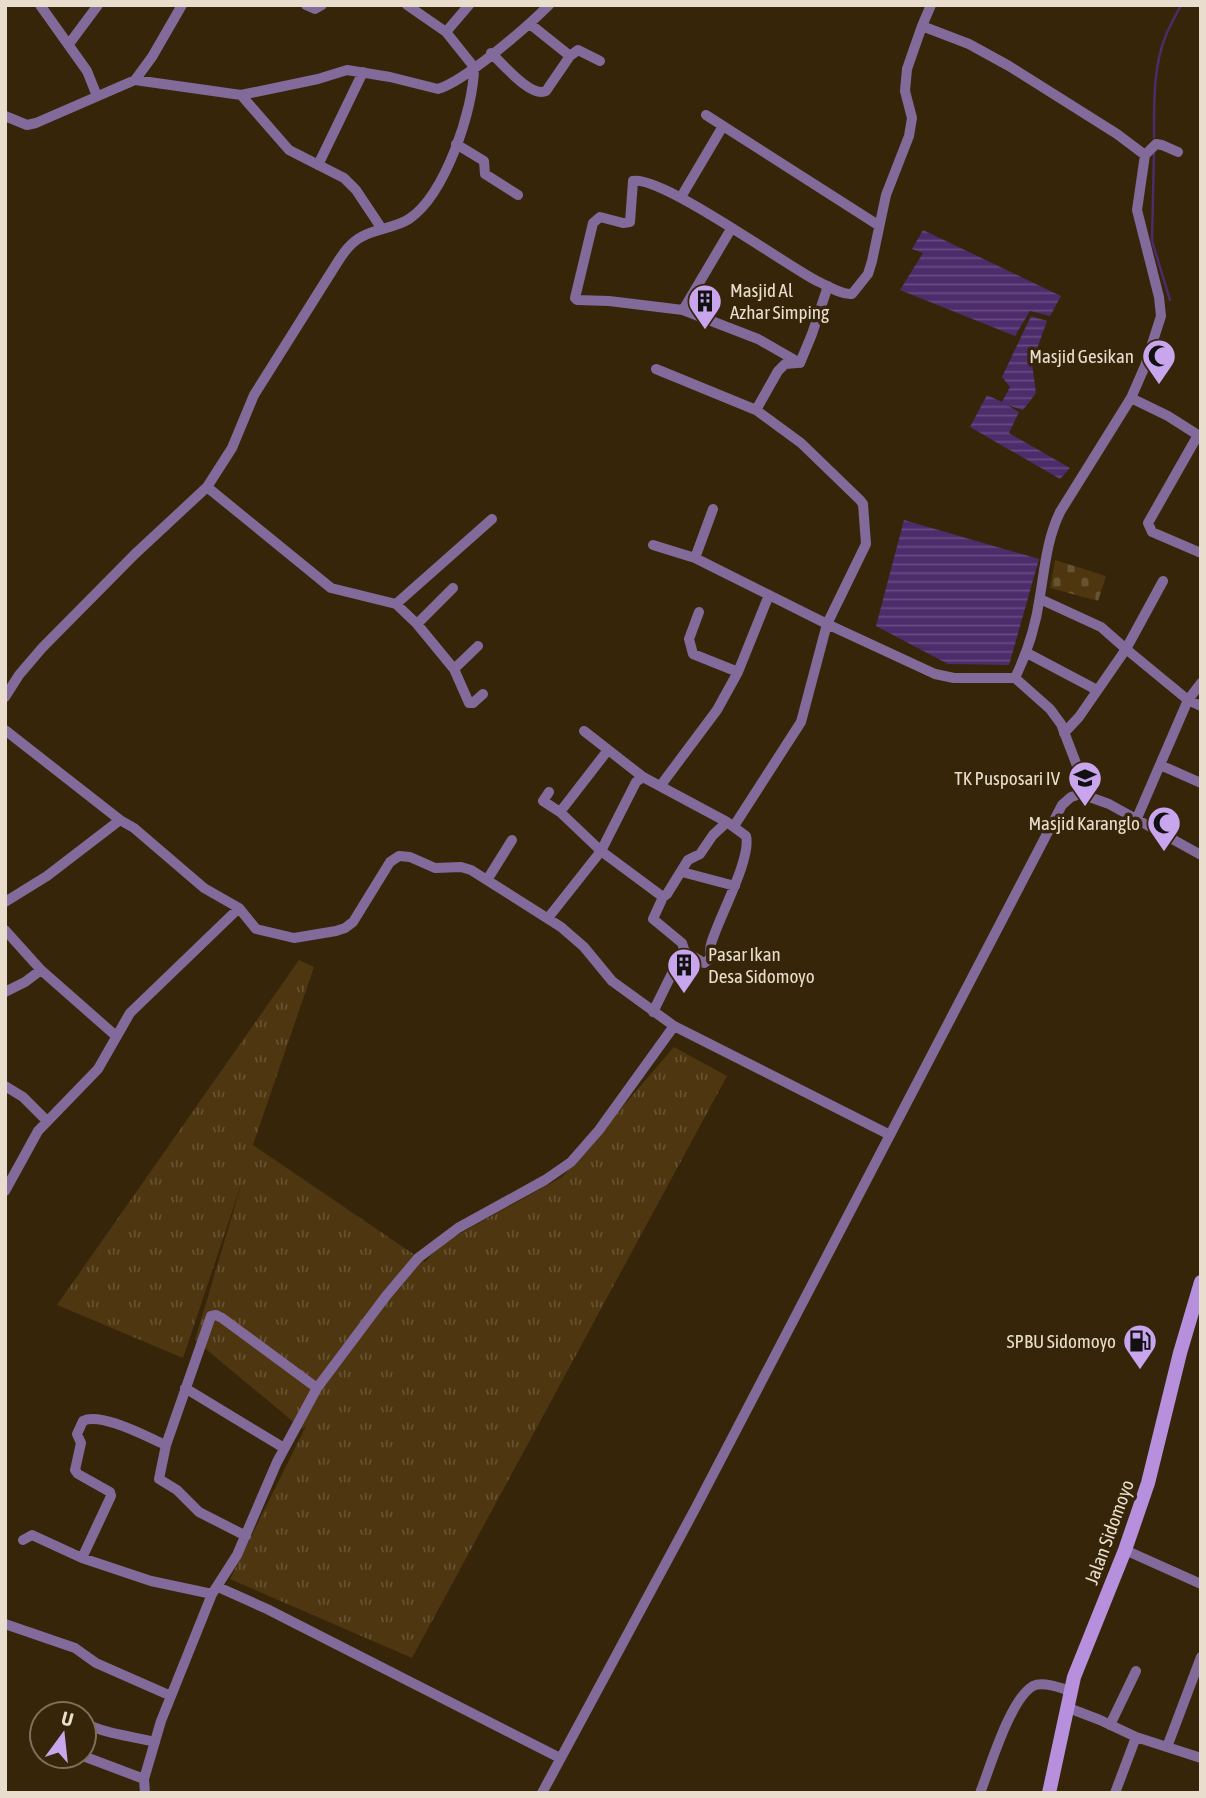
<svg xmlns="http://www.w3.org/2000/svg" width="1206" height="1798" font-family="'Asap Condensed',sans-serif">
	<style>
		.grass { fill: url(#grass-tufts) }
		.cemetery { fill: url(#cemetery-stones) }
		.water { fill: url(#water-rules) }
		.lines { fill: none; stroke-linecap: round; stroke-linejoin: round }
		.stream { stroke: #4e2c6c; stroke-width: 2.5 }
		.street { stroke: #826b9b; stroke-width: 10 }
		.secondary { stroke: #b690dc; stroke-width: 14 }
		.labels { text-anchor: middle; stroke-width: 7; stroke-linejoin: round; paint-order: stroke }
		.poi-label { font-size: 19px; fill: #e9dece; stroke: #362509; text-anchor: end }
		.street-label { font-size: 19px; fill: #e9dece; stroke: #362509 }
	</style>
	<defs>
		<pattern id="grass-tufts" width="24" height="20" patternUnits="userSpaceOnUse" patternTransform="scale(1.75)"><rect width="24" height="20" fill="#4d3610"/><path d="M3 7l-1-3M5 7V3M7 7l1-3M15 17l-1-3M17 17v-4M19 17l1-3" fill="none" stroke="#675332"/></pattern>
		<pattern id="cemetery-stones" width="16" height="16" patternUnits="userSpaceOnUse" patternTransform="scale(1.75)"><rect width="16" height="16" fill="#4d3610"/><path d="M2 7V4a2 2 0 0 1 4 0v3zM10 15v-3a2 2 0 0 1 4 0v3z" fill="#675332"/></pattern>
		<pattern id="water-rules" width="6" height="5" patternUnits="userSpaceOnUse" patternTransform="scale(1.75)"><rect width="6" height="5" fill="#4e2c6c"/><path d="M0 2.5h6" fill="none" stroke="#684a80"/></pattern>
	</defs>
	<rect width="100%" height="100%" fill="#362509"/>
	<!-- grass -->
	<path class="grass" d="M 299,960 L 314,967 L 253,1145 L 425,1262 L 441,1244 L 562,1177 L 674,1047 L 727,1076 L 412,1658 L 230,1579 L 306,1426 L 302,1429 L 195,1340 L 242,1182 L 183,1358 L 57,1305 Z"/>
	<!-- cemetery -->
	<path class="cemetery" d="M 1055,560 L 1106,576 L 1098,601 L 1050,588 Z"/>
	<!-- water -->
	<path class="water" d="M 923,230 L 1061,296 L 1050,316 L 1030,311 L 1015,336 L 900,290 L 923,253 L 912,249 Z
		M 1031,316 L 1047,321 L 1032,363 L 1036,393 L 1023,410 L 1007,405 L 1019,412 L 1009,433 L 1070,468 L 1060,479 L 970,427 L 987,395 L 1002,402 L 1010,387 L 1002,377 Z
		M 904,520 L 1039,559 L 1009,665 L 948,664 L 876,626 Z"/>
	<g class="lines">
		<!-- stream -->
		<path class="stream" d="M 1154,137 C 1154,104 1153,66 1166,35 C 1170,25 1176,15 1181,5
			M 1154,153 L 1152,241 L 1170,300"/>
		<!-- street -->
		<path class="street" d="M 40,5 L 87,71 L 97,96
			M 306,5 L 315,9 L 322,5
			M 931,5 L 922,26 L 969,44 L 1009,66 L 1117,134 L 1145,155 L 1137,210 L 1159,297 L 1161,316 L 1145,366 L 1131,398 L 1060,512 C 1047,539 1045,566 1040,596 C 1036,625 1028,651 1015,678
			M 530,24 L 570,56
			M 446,32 L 469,5
			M 69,44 L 98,5
			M 491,53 C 503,64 531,98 546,91 L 570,56 L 578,50 L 600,61
			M 135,80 L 241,95 L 318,79 L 347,70 L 390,77 L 438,89 C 465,81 527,27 549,5
			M 241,95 L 289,150 L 344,178 L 356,190 L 382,229
			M 706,115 L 878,225
			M 5,116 L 27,125 L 36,123 L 135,80 L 152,57 L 182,5
			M 456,144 L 484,161 L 485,174 L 518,195
			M 1145,155 L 1156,144 L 1162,145 L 1178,152
			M 318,165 L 363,72
			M 681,197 L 723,126
			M 683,310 L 731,229
			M 800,363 L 758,339 L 683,310 L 609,301 L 577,300 L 575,298 L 593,223 L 600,217 L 623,223 L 630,222 L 633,181 C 661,175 784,264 817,281 C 828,286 841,295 852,294 L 868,274 L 872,261 L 886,195 L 909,136 L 912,118 L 905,91 L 907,69 L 922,26
			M 800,363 L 812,334 L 828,286
			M 656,369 L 756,410
			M 1131,398 L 1168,416 L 1201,437
			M 1198,435 L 1148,523 L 1152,532 L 1201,553
			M 207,487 L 331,588 L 396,604 L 417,624 L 454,669 L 469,703 L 473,703 L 483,694
			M 653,545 L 695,558 L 827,624 L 935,674 L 954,678 L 1015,678 L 1050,709 L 1061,724 L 1089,797
			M 695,558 L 713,509
			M 1040,599 L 1101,627 L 1126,649 L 1163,581
			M 396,604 L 492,519
			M 699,612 L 689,639 L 693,654 L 738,672
			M 417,624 L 453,588
			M 1027,653 L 1097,690
			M 454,669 L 478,646
			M 5,697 L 19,675 L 42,648 L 135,554 L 207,487 L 232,448 L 254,395 L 337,263 C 344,252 351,242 363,236 C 378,228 395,228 409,219 C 445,195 474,109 474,67 L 446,32 L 407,5
			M 5,730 L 120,820 L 134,828 L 204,888 L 239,908 L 256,929 L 294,938 L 336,931 L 345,928 L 353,922 L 390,862 L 399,856 L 410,857 L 435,868 L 461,867 L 471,870 L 561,927 L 584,947 L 612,981 L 674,1026 L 890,1135
			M 584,731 L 643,777 L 727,822 L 746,836 C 752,858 718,919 711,944 C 709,950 712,953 710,959 L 704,963 L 684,951
			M 1064,733 L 1079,717 L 1126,649 L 1188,700 L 1201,683
			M 1160,765 L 1201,783
			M 661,785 L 717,710 L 738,672 L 769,595
			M 549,792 L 543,801 L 560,812 L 601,851 L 663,897 L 667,894 L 688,860 L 700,854 L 713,835 L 727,822
			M 560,812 L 608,750
			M 1137,818 L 1188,700 L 1201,706
			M 734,826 L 801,722 L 827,624 L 866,544 L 863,504 L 860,500 L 801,443 L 756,410 L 778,371 L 785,364 L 797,363
			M 682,872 L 735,886
			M 487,880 L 512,840
			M 5,902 L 47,876 L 120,820
			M 548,918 L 601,851 L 636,782 L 643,777
			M 5,930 L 41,970
			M 5,992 L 25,982 L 41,970 L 116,1036
			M 653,1012 L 684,949 L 682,943 L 653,919 L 663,897
			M 5,1086 L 23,1097 L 47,1121
			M 5,1191 L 38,1131 L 98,1069 L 130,1013 L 239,908
			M 185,1388 L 284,1448
			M 166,1445 C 147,1437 101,1412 83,1421 L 77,1434 L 81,1443 L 75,1470 L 78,1474 L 110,1492 L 111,1496 L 82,1558 L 151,1581 L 212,1594
			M 246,1536 L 199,1512 L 177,1490 L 159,1479 L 166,1445 L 211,1316 L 216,1315 L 222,1318 L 317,1388
			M 23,1540 L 32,1535 L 82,1558
			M 1125,1550 L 1201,1584
			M 218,1587 L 267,1609 L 560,1758
			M 5,1624 L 75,1648 L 96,1663 L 171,1696
			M 1066,1707 L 1100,1720 L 1136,1737 L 1201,1758
			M 63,1713 L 64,1714
			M 84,1723 C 106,1734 132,1736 155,1742
			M 1110,1725 L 1136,1671
			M 1167,1747 L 1201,1657
			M 83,1756 L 144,1779
			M 145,1793 L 144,1779 L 161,1721 L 212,1594 L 237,1555 L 277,1462 L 317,1388 L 386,1296 L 418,1258 L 458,1228 L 545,1180 L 571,1162 L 599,1130 L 674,1026
			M 542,1793 L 695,1509 L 1062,805 L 1071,797 L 1081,794 L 1109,804 L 1201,855
			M 980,1793 C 990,1768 1010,1699 1033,1686 C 1043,1681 1061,1688 1070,1691
			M 1115,1793 L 1136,1737"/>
		<!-- secondary -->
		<path class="secondary" d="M 1049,1793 L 1074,1677 L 1125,1550 L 1148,1483 L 1180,1353 L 1201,1282"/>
	</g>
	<!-- icons -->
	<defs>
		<g id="building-pin" transform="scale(1.75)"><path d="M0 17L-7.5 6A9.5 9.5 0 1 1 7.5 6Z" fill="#c9a5ee" stroke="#362509"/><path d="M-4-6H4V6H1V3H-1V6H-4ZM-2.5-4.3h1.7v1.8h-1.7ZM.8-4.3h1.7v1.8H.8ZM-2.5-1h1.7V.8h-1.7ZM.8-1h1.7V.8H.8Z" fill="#111"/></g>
		<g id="mosque-pin" transform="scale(1.75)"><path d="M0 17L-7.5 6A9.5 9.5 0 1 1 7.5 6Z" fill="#c9a5ee" stroke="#362509"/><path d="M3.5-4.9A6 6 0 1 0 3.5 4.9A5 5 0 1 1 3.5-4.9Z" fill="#111"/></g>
		<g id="school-pin" transform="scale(1.75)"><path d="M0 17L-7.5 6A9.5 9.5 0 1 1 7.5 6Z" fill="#c9a5ee" stroke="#362509"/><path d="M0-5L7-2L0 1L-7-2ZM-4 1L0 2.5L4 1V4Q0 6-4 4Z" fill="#111"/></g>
		<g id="fuel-pin" transform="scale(1.75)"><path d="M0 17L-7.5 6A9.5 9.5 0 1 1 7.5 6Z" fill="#c9a5ee" stroke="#362509"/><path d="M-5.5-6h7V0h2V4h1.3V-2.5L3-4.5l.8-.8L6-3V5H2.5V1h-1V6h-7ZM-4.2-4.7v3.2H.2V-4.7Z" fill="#111"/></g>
	</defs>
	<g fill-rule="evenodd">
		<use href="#building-pin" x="705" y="301"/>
		<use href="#mosque-pin" x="1159" y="356"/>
		<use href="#school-pin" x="1085" y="778"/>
		<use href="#mosque-pin" x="1164" y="823"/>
		<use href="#building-pin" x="684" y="965"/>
		<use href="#fuel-pin" x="1140" y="1341"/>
	</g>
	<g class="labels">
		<!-- poi labels -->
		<g class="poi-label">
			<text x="730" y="297" text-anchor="start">Masjid Al<tspan x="730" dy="22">Azhar Simping</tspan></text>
			<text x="1134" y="363">Masjid Gesikan</text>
			<text x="1060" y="785">TK Pusposari IV</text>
			<text x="1140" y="830">Masjid Karanglo</text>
			<text x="708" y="961" text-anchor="start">Pasar Ikan<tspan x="708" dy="22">Desa Sidomoyo</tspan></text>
			<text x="1116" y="1348">SPBU Sidomoyo</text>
		</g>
		<!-- street labels -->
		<g class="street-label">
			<text transform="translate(1109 1532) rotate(-70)" y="7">Jalan Sidomoyo</text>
		</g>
	</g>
	<!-- border -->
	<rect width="1206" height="1798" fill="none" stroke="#e9dece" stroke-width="14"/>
	<!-- north arrow -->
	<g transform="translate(63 1735) rotate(15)"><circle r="33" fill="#362509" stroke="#7e6f58" stroke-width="2"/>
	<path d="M0-5L12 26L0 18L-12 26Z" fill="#c9a5ee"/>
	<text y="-10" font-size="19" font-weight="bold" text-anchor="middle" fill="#e9dece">U</text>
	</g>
</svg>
